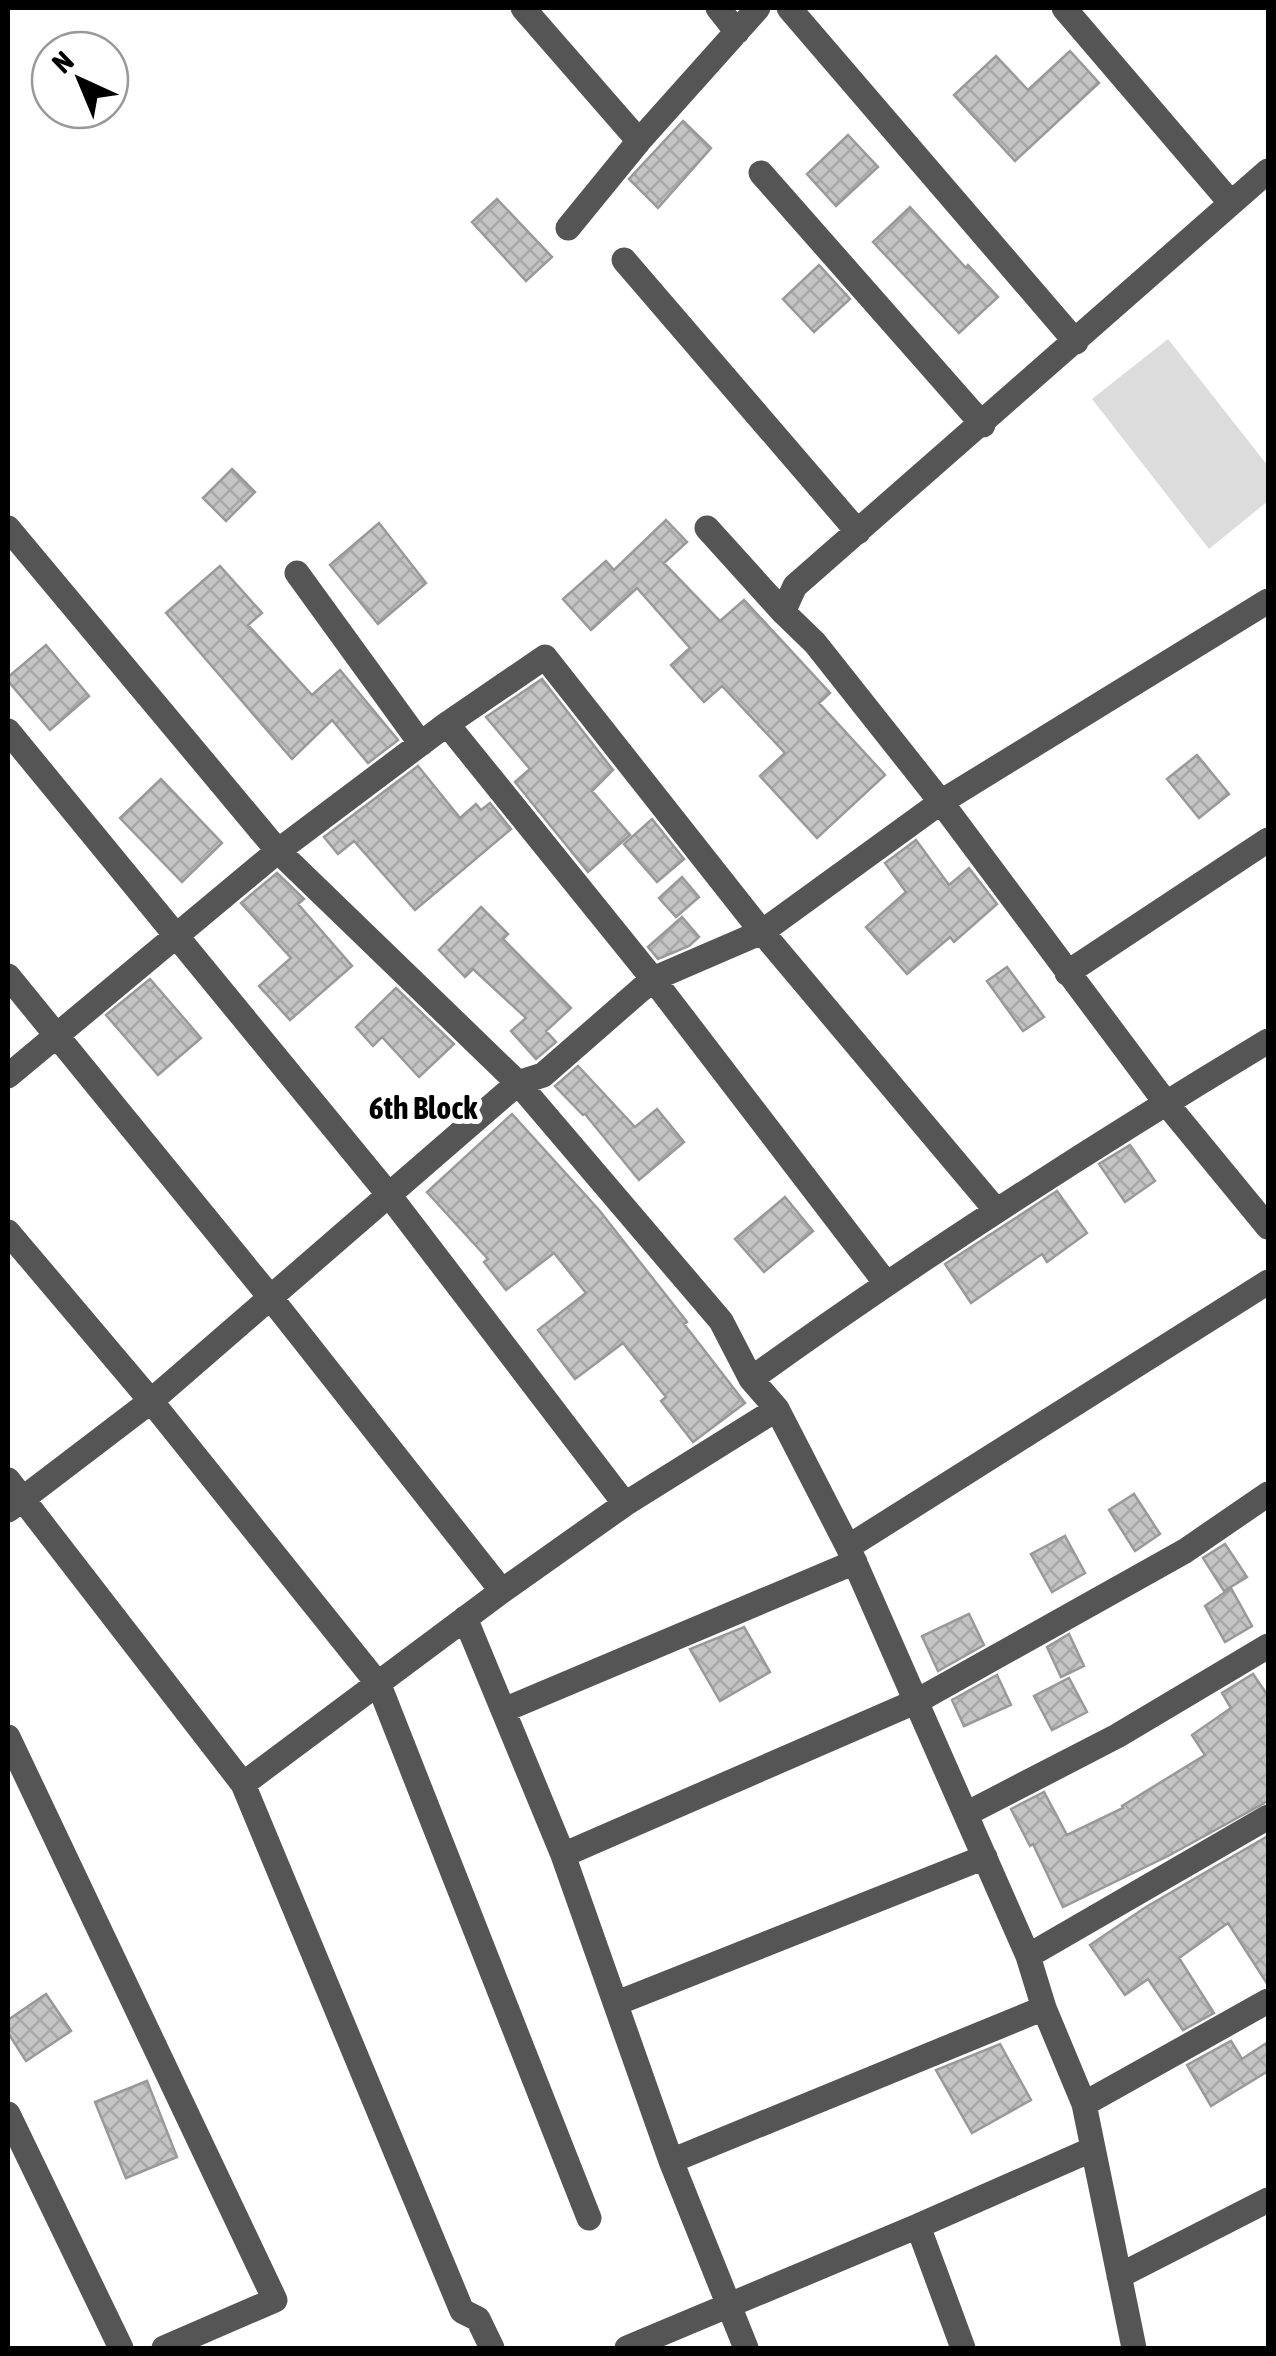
<svg xmlns="http://www.w3.org/2000/svg" width="1276" height="2356" font-family="'Asap Condensed',sans-serif">
	<style>
		.pitch { fill: #dcdcdc }
		.building { fill: url(#building-cross-hatch); stroke: #999; stroke-width: 2.5 }
		.lines { fill: none; stroke-linecap: round; stroke-linejoin: round }
		.minor { stroke: #555; stroke-width: 25 }
		.labels { text-anchor: middle; stroke-width: 10; stroke-linejoin: round; paint-order: stroke }
		.neighbourhood-label { font-size: 32px; font-weight: bold; fill: #000; stroke: #fff }
	</style>
	<defs>
		<pattern id="building-cross-hatch" width="8" height="8" patternUnits="userSpaceOnUse" patternTransform="scale(2.5)"><rect width="8" height="8" fill="#c4c4c4"/><path d="M0 0l8 8M0 8l8-8" fill="none" stroke="#a7a7a7"/></pattern>
	</defs>
	<rect width="100%" height="100%" fill="#fff"/>
	<!-- pitch -->
	<path class="pitch" d="M 1168,339 L 1268,466 L 1268,501 L 1209,549 L 1092,399 Z"/>
	<!-- building -->
	<path class="building" d="M 1070,51 L 1099,83 L 1015,161 L 954,95 L 996,56 L 1028,90 Z
		M 683,121 L 711,148 L 658,208 L 629,179 Z
		M 848,135 L 878,167 L 836,206 L 807,174 Z
		M 497,199 L 552,257 L 526,281 L 472,222 Z
		M 910,207 L 966,268 L 968,265 L 998,297 L 959,333 L 873,242 Z
		M 819,265 L 850,299 L 814,332 L 783,299 Z
		M 232,469 L 255,492 L 226,521 L 203,498 Z
		M 666,520 L 687,542 L 664,563 L 720,621 L 744,600 L 830,693 L 819,703 L 885,775 L 817,838 L 760,776 L 785,753 L 722,686 L 704,702 L 671,665 L 690,648 L 637,588 L 591,630 L 563,599 L 606,561 L 614,570 Z
		M 379,523 L 426,583 L 378,624 L 330,565 Z
		M 220,566 L 262,613 L 248,625 L 312,695 L 340,670 L 398,740 L 368,763 L 332,720 L 292,759 L 166,613 Z
		M 46,645 L 89,696 L 50,730 L 8,681 L 8,677 Z
		M 542,679 L 613,770 L 592,791 L 630,835 L 588,872 L 515,782 L 530,769 L 486,717 Z
		M 1197,755 L 1229,794 L 1199,818 L 1167,779 Z
		M 418,766 L 460,818 L 476,804 L 481,810 L 490,803 L 511,829 L 415,910 L 354,841 L 338,854 L 324,837 Z
		M 161,779 L 222,843 L 182,882 L 120,818 Z
		M 652,819 L 684,859 L 657,882 L 624,844 Z
		M 916,840 L 949,885 L 969,868 L 997,904 L 954,942 L 950,937 L 907,974 L 866,927 L 906,892 L 885,863 Z
		M 277,873 L 304,899 L 298,904 L 352,966 L 290,1020 L 259,986 L 291,958 L 241,903 Z
		M 682,877 L 699,897 L 676,917 L 659,898 Z
		M 481,907 L 508,934 L 503,939 L 571,1008 L 546,1031 L 556,1042 L 536,1059 L 511,1031 L 526,1018 L 473,969 L 465,977 L 439,950 Z
		M 682,917 L 699,937 L 689,946 L 658,959 L 648,947 Z
		M 1007,967 L 1044,1017 L 1023,1031 L 987,981 Z
		M 150,979 L 201,1038 L 158,1075 L 106,1015 Z
		M 396,988 L 454,1044 L 419,1077 L 382,1037 L 373,1046 L 356,1027 Z
		M 578,1066 L 635,1127 L 657,1109 L 684,1142 L 639,1180 L 585,1114 L 583,1115 L 555,1086 Z
		M 512,1114 L 599,1210 L 687,1322 L 684,1324 L 745,1403 L 693,1442 L 661,1401 L 666,1397 L 623,1343 L 575,1379 L 538,1330 L 586,1293 L 554,1253 L 506,1290 L 484,1262 L 488,1259 L 427,1192 Z
		M 1130,1145 L 1155,1181 L 1125,1202 L 1099,1164 Z
		M 1057,1191 L 1087,1233 L 1047,1262 L 1042,1254 L 971,1303 L 945,1264 Z
		M 785,1197 L 813,1231 L 764,1272 L 735,1239 Z
		M 1134,1494 L 1160,1534 L 1135,1551 L 1109,1510 Z
		M 1065,1536 L 1085,1573 L 1052,1592 L 1031,1554 Z
		M 1225,1544 L 1247,1577 L 1224,1591 L 1203,1558 Z
		M 1231,1588 L 1252,1626 L 1225,1642 L 1205,1606 Z
		M 969,1614 L 984,1645 L 938,1671 L 922,1636 Z
		M 744,1627 L 770,1672 L 720,1701 L 690,1649 Z
		M 1069,1634 L 1084,1666 L 1061,1677 L 1047,1647 Z
		M 1253,1674 L 1268,1696 L 1268,1801 L 1168,1856 L 1063,1907 L 1033,1844 L 1030,1846 L 1011,1809 L 1044,1792 L 1067,1835 L 1123,1808 L 1122,1806 L 1205,1755 L 1192,1735 L 1231,1708 L 1222,1693 Z
		M 997,1675 L 1011,1705 L 964,1726 L 952,1700 Z
		M 1069,1678 L 1087,1712 L 1052,1730 L 1034,1696 Z
		M 1268,1836 L 1268,1985 L 1228,1923 L 1179,1958 L 1214,2013 L 1183,2030 L 1148,1979 L 1125,1995 L 1090,1945 L 1146,1907 Z
		M 46,1994 L 71,2031 L 26,2061 L 8,2033 L 8,2020 Z
		M 1231,2041 L 1242,2059 L 1268,2042 L 1268,2071 L 1211,2106 L 1187,2065 Z
		M 1000,2044 L 1031,2100 L 972,2133 L 936,2070 Z
		M 147,2081 L 177,2157 L 126,2178 L 95,2102 Z"/>
	<g class="lines">
		<!-- minor -->
		<path class="minor" d="M 523,8 L 639,141
			M 718,8 L 737,32
			M 789,8 L 1076,342
			M 1064,8 L 1230,202
			M 1268,171 L 795,586 L 783,612 L 815,643 L 941,802 L 1166,1103 L 1268,1227
			M 761,173 L 983,425
			M 568,228 L 639,141 L 758,8
			M 624,260 L 858,532
			M 8,528 L 278,851 L 518,1083 L 721,1321 L 751,1379 L 777,1409 L 848,1547 L 1028,1956 L 1044,2008 L 1084,2104 L 1134,2348
			M 707,528 L 783,612
			M 297,573 L 421,744
			M 447,724 L 653,979 L 885,1282
			M 8,731 L 389,1195 L 625,1504
			M 1067,973 L 1268,840
			M 8,976 L 270,1297 L 502,1591
			M 8,1076 L 278,851 L 447,724 L 545,657 L 762,932 L 995,1209
			M 8,1232 L 151,1401 L 379,1685 L 589,2218
			M 751,1379 C 919,1258 1092,1147 1268,1041
			M 8,1480 L 243,1784
			M 8,1510 L 151,1401 L 518,1083 L 543,1075 L 653,979 L 762,932 L 941,802 L 1268,601
			M 848,1547 L 1268,1282
			M 465,1618 L 563,1855 L 671,2161 L 746,2348
			M 504,1710 L 855,1562
			M 8,1737 L 275,2300 L 164,2348
			M 968,1813 L 1117,1736 L 1268,1646
			M 563,1855 L 917,1701 L 1185,1551 L 1268,1494
			M 1028,1956 L 1268,1817
			M 617,2003 L 985,1857
			M 1084,2104 L 1268,2001
			M 8,2114 L 121,2348
			M 671,2161 L 1044,2008
			M 918,2226 L 1093,2149
			M 1119,2276 L 1268,2200
			M 492,2348 L 478,2319 L 462,2311 L 243,1784 L 502,1591 L 625,1504 L 777,1409
			M 627,2348 L 918,2226 L 963,2348"/>
	</g>
	<g class="labels">
		<!-- neighbourhood labels -->
		<g class="neighbourhood-label">
			<text x="423" y="1119">6th Block</text>
		</g>
	</g>
	<!-- border -->
	<rect width="1276" height="2356" fill="none" stroke="#000000" stroke-width="20"/>
	<!-- north arrow -->
	<g transform="translate(80 80) rotate(316)"><circle r="48" fill="#ffffff" stroke="#999999" stroke-width="2.5"/>
	<path d="M0-8L18 38L0 25L-18 38Z" fill="#000000"/>
	<text y="-15" font-size="28" font-weight="bold" text-anchor="middle" fill="#000000">N</text>
	</g>
</svg>
